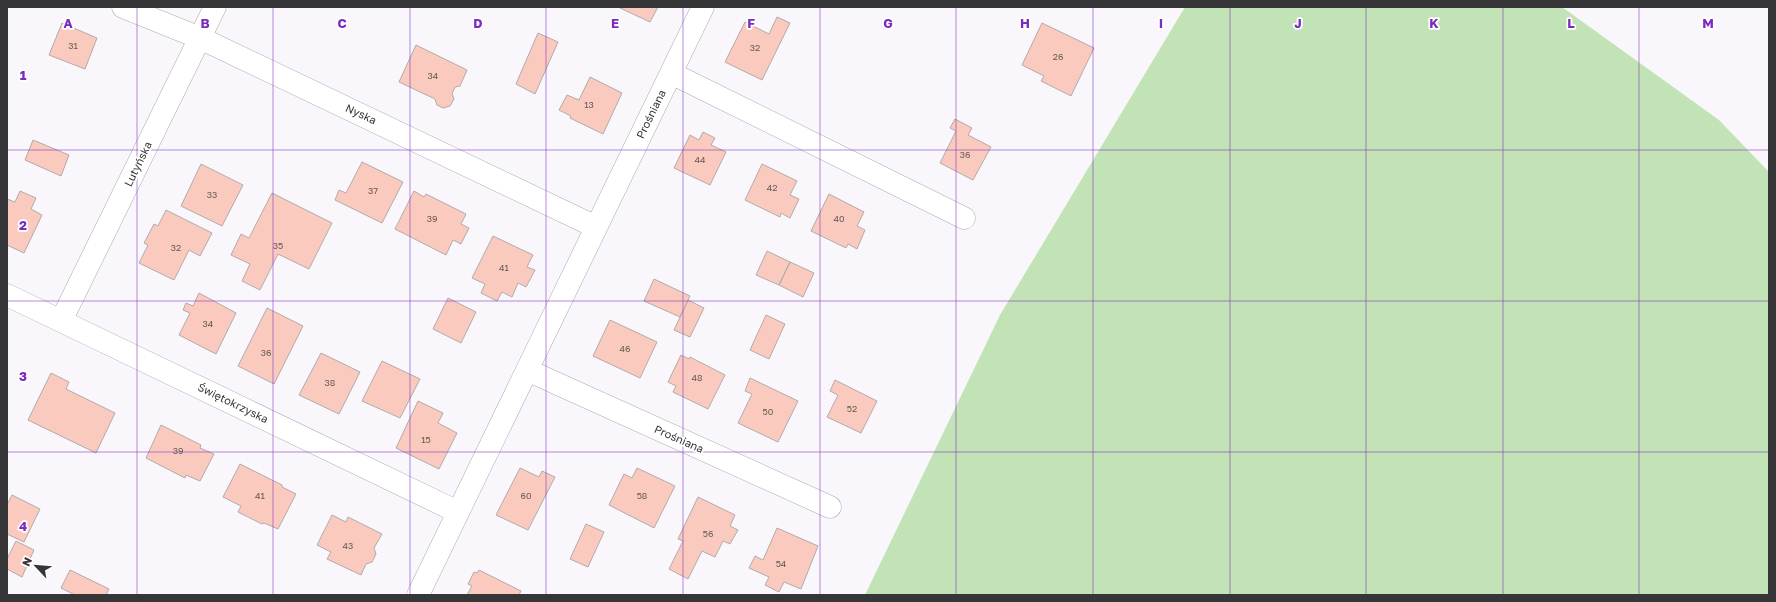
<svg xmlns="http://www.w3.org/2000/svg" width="1776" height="602" font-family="'Golos Text',sans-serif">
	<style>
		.green { fill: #c2e3b6 }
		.building { fill: #fbcabf; stroke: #b1abaa }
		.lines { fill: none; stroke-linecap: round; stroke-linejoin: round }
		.minor-casing { stroke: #adaab0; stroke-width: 23 }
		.minor { stroke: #fff; stroke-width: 22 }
		.grid { fill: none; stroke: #7b2cbf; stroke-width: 1; stroke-opacity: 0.55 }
		.labels { text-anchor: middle; stroke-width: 3.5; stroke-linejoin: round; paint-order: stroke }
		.number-label { font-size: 9px; fill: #675a59 }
		.street-label { font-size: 11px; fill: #363537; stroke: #fff }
		.grid-label { font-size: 13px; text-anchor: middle; font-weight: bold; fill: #7b2cbf; stroke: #fff; stroke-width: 3.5; stroke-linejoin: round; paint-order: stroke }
	</style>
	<rect width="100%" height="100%" fill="#f9f7fc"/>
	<!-- green -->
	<path class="green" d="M 1185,7 L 1562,7 L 1719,120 L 1769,172 L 1769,595 L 865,595 L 1000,315 Z"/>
	<!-- building -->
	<path class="building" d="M 618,7 L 658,7 L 650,22 Z
		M 777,17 L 790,23 L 762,80 L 725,62 L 745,22 L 769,34 Z
		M 62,23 L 97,38 L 85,69 L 49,55 Z
		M 1042,23 L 1094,48 L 1071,96 L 1041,81 L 1044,76 L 1022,65 Z
		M 538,33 L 558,42 L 535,94 L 516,84 Z
		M 416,45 L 467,70 L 460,86 L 455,87 L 452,94 L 454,99 L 450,106 L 443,108 L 437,105 L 435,99 L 399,82 Z
		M 590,77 L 622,93 L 603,134 L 570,118 L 571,116 L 559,110 L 567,95 L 579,100 Z
		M 955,119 L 972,128 L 968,135 L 991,147 L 973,180 L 940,163 L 956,131 L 950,128 Z
		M 703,132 L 715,138 L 711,145 L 726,152 L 710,185 L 674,168 L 690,135 L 699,140 Z
		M 33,140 L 69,155 L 61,176 L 25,160 Z
		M 362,162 L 403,182 L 382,223 L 335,200 L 339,190 L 346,193 Z
		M 201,164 L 243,185 L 222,226 L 181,206 Z
		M 762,164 L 797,181 L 790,195 L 799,199 L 790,218 L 781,213 L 780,217 L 745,200 Z
		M 20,191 L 36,198 L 31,209 L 42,215 L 24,253 L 7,245 L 7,199 L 15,202 Z
		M 414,191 L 424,197 L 426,194 L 466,214 L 461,224 L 469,228 L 461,244 L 453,240 L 446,255 L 395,229 Z
		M 272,193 L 332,223 L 309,269 L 278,254 L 260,290 L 242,281 L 250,264 L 231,255 L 241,234 L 249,238 Z
		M 829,194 L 864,212 L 857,226 L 865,230 L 857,249 L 848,244 L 846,248 L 811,231 Z
		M 166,210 L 212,233 L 200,256 L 189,250 L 174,280 L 139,263 L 148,245 L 144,243 L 154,224 L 158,226 Z
		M 493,236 L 533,255 L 527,267 L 535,270 L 526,287 L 518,283 L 512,297 L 502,292 L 497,301 L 481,293 L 485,284 L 472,278 Z
		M 767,251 L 790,262 L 779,285 L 756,275 Z
		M 790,262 L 814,273 L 803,297 L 779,285 Z
		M 654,279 L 690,296 L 680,317 L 644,301 Z
		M 199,293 L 236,313 L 216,354 L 179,335 L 190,313 L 183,310 L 186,303 L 193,306 Z
		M 448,298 L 476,312 L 461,343 L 433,329 Z
		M 688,300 L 704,308 L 690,337 L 674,330 Z
		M 267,308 L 303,326 L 274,384 L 238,366 Z
		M 766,315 L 785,324 L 769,359 L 750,350 Z
		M 610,320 L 657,342 L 640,378 L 593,356 Z
		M 321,353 L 360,372 L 339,414 L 299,395 Z
		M 681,355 L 689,359 L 690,357 L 725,375 L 708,409 L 673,392 L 676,386 L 668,382 Z
		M 382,361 L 420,379 L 400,418 L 362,401 Z
		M 51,373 L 69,382 L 66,389 L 115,413 L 96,453 L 28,420 Z
		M 750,378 L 798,401 L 778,442 L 738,423 L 752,394 L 745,391 Z
		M 835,380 L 877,401 L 861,433 L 827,417 L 838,395 L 830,391 Z
		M 418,401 L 443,413 L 438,423 L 457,433 L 439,469 L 396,448 Z
		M 161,425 L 201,445 L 200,448 L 214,454 L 200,481 L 186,475 L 185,478 L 146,458 Z
		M 240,464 L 282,485 L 282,487 L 296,494 L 278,529 L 264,523 L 262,524 L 238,512 L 241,506 L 223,497 Z
		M 520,468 L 539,477 L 542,471 L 555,477 L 528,530 L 496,515 Z
		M 637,468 L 675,486 L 654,528 L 609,505 L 624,474 L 632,478 Z
		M 12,495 L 40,509 L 24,542 L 7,534 L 7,505 Z
		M 698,497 L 735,515 L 730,526 L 738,530 L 730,544 L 723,541 L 715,557 L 702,551 L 688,579 L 669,569 L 683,541 L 678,539 Z
		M 332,515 L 346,522 L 348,517 L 382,534 L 374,548 L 376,554 L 372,562 L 366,564 L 361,575 L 327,559 L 331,552 L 317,545 Z
		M 586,524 L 604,532 L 588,567 L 570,559 Z
		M 777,528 L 818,546 L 801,589 L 784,582 L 779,592 L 765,585 L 769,577 L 749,568 L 755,556 L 763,560 Z
		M 16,541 L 34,550 L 22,577 L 7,569 L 7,559 Z
		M 70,570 L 109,589 L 106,595 L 75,595 L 61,588 Z
		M 479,570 L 521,591 L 519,595 L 467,595 L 472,586 L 468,584 L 474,572 L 477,573 Z"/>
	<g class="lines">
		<!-- minor casing -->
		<g class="minor-casing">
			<path id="minor" d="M 123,7 L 200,38 L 596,227
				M 671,73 L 964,218
				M 7,295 L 458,512
				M 61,321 L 215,7
				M 527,370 L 830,507
				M 418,595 L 703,7"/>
		</g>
		<!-- minor -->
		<use href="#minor" class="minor"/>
	</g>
	<!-- grid -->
	<path class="grid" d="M 137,7 L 137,595M 273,7 L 273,595M 410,7 L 410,595M 546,7 L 546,595M 683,7 L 683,595M 820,7 L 820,595M 956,7 L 956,595M 1093,7 L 1093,595M 1230,7 L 1230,595M 1366,7 L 1366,595M 1503,7 L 1503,595M 1639,7 L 1639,595M 7,150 L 1769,150M 7,301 L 1769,301M 7,452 L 1769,452"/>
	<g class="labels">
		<!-- number labels -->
		<g class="number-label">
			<text x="73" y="49">31</text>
			<text x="755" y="51">32</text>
			<text x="1058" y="60">26</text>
			<text x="433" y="79">34</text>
			<text x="589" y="108">13</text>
			<text x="965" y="158">36</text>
			<text x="700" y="163">44</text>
			<text x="772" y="191">42</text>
			<text x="373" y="194">37</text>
			<text x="212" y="198">33</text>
			<text x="432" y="222">39</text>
			<text x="839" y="222">40</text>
			<text x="278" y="249">35</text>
			<text x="176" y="251">32</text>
			<text x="504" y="271">41</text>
			<text x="208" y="327">34</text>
			<text x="625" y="352">46</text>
			<text x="266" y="356">36</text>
			<text x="697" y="381">48</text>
			<text x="330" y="386">38</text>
			<text x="852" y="412">52</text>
			<text x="768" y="415">50</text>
			<text x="426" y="443">15</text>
			<text x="178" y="454">39</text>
			<text x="260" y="499">41</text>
			<text x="526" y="499">60</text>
			<text x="642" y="499">58</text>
			<text x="708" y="537">56</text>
			<text x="348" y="549">43</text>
			<text x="781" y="567">54</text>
		</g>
		<!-- street labels -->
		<g class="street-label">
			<text transform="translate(361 114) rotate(25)" y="4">Nyska</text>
			<text transform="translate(651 114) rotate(-64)" y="4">Prośniana</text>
			<text transform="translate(138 164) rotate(-64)" y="4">Lutyńska</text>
			<text transform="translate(233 403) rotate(26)" y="4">Świętokrzyska</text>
			<text transform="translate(679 439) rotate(24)" y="4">Prośniana</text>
		</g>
	</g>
	<g class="grid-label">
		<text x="68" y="28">A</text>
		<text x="205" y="28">B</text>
		<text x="342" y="28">C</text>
		<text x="478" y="28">D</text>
		<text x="615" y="28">E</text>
		<text x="751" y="28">F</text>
		<text x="888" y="28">G</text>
		<text x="1025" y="28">H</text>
		<text x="1161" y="28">I</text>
		<text x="1298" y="28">J</text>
		<text x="1434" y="28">K</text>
		<text x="1571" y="28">L</text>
		<text x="1708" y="28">M</text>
		<text x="23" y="80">1</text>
		<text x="23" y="230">2</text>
		<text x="23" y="381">3</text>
		<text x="23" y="531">4</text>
	</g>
	<!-- border -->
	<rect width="1776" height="602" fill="none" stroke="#363537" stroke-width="16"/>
	<!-- north arrow -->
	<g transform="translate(36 566) rotate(296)" stroke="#ffffff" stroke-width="3" paint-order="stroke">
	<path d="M0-3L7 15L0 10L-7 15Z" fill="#363537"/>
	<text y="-6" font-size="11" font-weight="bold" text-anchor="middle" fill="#363537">N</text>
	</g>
</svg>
